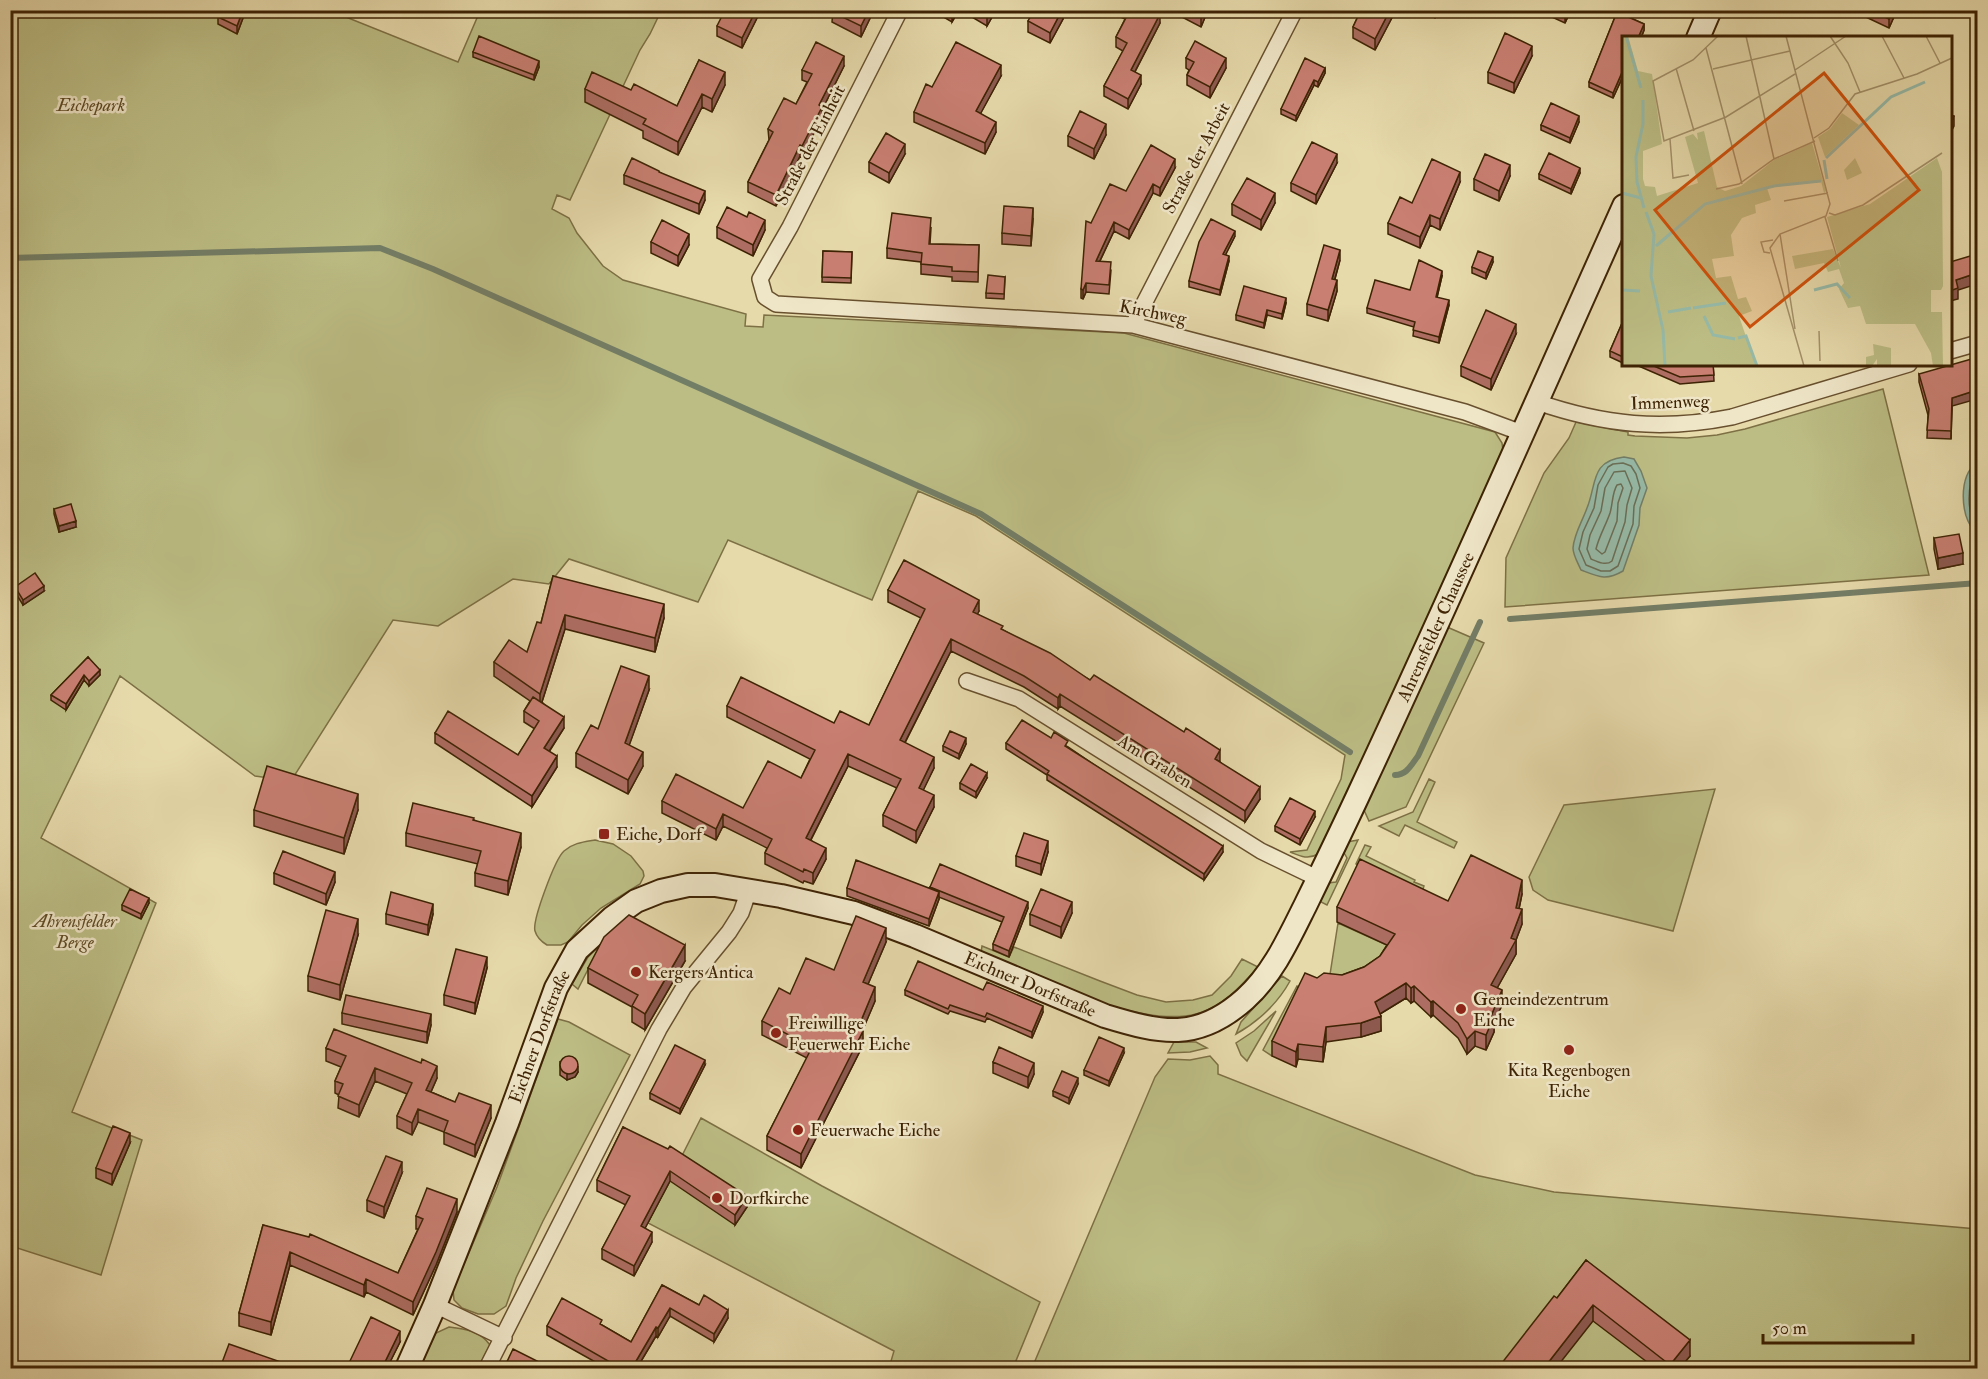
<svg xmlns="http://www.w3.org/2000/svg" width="1988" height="1379" font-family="'IM FELL Double Pica',serif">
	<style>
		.green { fill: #bcbd84; stroke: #7d7044; stroke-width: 1.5 }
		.water { fill: #96baa8; stroke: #737e66; stroke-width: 1.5 }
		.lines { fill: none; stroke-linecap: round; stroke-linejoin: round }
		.shore { stroke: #6a6e56; stroke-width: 1.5 }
		.stream { stroke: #737e66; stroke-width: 6 }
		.minor-casing { stroke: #68502e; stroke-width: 18 }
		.secondary-casing { stroke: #3e2304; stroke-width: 26 }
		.minor { stroke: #efe6c8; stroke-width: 15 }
		.secondary { stroke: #efe6c8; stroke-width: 22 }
		.wall { fill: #ad6d62; stroke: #3e2304; stroke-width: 1.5 }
		.shaded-wall { fill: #8d5950; stroke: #3e2304; stroke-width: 1.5 }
		.building { fill: #c97f72; stroke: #3e2304; stroke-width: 1.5 }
		.poi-dot { fill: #8f2418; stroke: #efe6c8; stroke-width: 2 }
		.labels { text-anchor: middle; stroke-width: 5; stroke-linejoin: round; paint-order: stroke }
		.park-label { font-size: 18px; font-style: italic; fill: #5e4a24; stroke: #efe6c8 }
		.street-label { font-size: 18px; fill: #3e2304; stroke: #efe6c8 }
		.poi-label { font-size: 18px; fill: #3e2304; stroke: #efe6c8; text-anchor: start }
		.inset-river { fill: none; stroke: #96baa8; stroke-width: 3 }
		.inset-road { fill: none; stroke: #a39068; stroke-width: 1.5 }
		.view { fill: #ce510b; fill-opacity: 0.15; stroke: #ce510b; stroke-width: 3 }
		.inset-edge { fill: none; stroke: #3e2304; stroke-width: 3 }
	</style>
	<rect width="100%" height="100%" fill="#e6d9aa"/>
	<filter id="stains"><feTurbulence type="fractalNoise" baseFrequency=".00333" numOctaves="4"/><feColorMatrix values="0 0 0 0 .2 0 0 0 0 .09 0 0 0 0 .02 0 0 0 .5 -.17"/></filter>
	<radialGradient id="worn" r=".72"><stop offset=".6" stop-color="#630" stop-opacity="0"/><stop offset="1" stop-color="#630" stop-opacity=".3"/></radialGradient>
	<!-- green -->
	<path class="green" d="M 11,11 L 331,11 L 458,62 L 480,11 L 661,11 L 650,34 L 640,50 L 570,200 L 557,195 L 552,209 L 569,218 L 577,233 L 603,266 L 623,280 L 746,314 L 745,326 L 763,327 L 764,315 L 1124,333 L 1495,432 L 1502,443 L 1503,451 L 1364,759 L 1318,854 C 1308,860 1300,856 1290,852 L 1307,850 L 1341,779 L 1345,755 L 976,516 L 918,491 L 872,600 L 728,540 L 698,602 L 569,559 L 549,584 L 513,579 L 438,626 L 393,620 L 291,781 L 255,776 L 120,676 L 41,838 L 156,903 L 72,1112 L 142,1140 L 101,1275 L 11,1246 Z
		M 1883,389 L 1929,575 L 1505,607 L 1506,558 L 1544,473 L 1569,438 L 1576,422 L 1628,432 L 1628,435 L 1635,436 L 1687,438 L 1717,435 L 1745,429 Z
		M 1447,627 L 1484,643 L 1406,807 L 1369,821 L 1364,810 Z
		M 1429,779 L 1435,782 L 1417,822 L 1457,842 L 1454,848 L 1405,825 L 1399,836 L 1379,826 L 1413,812 Z
		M 1715,789 L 1673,931 L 1548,900 L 1533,890 L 1529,877 L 1564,805 Z
		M 595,840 L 613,844 L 631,856 L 643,871 L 644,876 L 640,884 L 601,908 L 582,925 L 568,942 L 561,945 L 547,945 C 542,942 537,938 535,931 C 532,921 555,859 564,851 C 573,843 583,842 595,840 Z
		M 1358,840 L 1327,905 L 1319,901 L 1328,883 L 1336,882 L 1347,858 L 1343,851 L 1347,842 Z
		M 1365,845 L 1371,847 L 1366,856 L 1415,880 L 1414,882 L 1424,886 L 1423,889 L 1429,899 L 1356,864 Z
		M 1338,923 L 1389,946 L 1380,963 L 1329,981 Z
		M 602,942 L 578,989 L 572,984 L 588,957 Z
		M 982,946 L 1009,957 L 1014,947 L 1100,981 L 1137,995 L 1166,1002 L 1193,1000 L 1212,995 L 1231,976 L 1242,959 L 1258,967 C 1241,986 1222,1008 1196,1014 C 1138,1029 1036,976 981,953 Z
		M 1282,976 L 1290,981 C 1278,1003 1258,1022 1236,1034 L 1241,1022 Z
		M 1297,986 L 1304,990 L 1272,1056 L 1263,1050 Z
		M 1276,1011 L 1247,1061 L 1241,1055 L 1236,1043 L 1254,1031 Z
		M 558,1019 L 569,1022 L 630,1055 L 543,1221 L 516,1278 L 506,1306 L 494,1314 L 478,1314 L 462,1308 L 454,1300 L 453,1290 L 497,1187 Z
		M 1174,1042 L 1196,1042 L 1207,1048 L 1190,1052 L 1168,1053 Z
		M 1210,1056 L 1218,1065 L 1218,1074 L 1475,1175 L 1554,1192 L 1977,1229 L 1977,1368 L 1032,1368 L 1155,1077 L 1168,1059 L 1190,1060 Z
		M 701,1118 L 822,1186 L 1040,1302 L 1013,1368 L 889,1368 L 894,1351 L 648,1223 Z
		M 449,1327 C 466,1329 480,1331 490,1345 L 478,1368 L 419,1368 L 436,1333 Z"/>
	<!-- water -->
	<path class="water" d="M 1624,457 L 1634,459 L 1641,471 L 1647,488 L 1640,508 L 1639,525 L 1623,571 C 1606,581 1599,577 1581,570 C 1578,563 1573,555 1573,548 C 1574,534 1582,522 1587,508 C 1597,484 1590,461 1624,457 Z
		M 1977,462 L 1977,533 L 1975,532 C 1960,515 1958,477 1977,462 Z"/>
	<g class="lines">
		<!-- shore -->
		<path class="shore" d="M 1623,463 L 1631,466 L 1636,474 L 1640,488 L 1634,506 L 1633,524 L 1618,566 L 1610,571 L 1601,571 L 1586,565 L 1579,549 L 1583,532 L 1594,508 L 1598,485 L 1608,467 L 1613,464 Z
			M 1978,470 C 1966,484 1966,513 1978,527
			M 1625,471 L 1632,488 L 1627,505 L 1625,522 L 1612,561 C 1606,566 1598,562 1591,559 L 1587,549 L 1590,535 L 1601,511 L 1605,488 L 1614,472 Z
			M 1621,484 L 1623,488 L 1618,503 L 1617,521 L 1605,552 L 1602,554 L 1596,549 C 1599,536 1606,525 1610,513 C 1613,503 1612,493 1617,485 Z"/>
		<!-- stream -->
		<path class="stream" d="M 10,258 L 380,248 L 433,269 L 981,514 L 1350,752
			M 1510,619 L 1978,583
			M 1395,775 C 1407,775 1411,765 1418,756 L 1480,622"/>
		<!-- minor casing -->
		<g class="minor-casing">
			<path id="minor" d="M 900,10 L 790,227 L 760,279 L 765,297 L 776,304 L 1133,325 L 1465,412 L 1522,433
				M 1133,325 L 1295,10
				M 1950,351 L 1978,343
				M 1537,402 C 1604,425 1662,431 1732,417 L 1909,364
				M 967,681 L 1019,699 L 1261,851 L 1319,879
				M 435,1305 L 504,1338
				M 487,1368 L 659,1029 L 684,987 L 729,932 L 741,913 L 749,890"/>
		</g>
		<!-- secondary casing -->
		<g class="secondary-casing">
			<g id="secondary">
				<path d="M 1698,38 L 1710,10"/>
				<path id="s1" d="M 407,1368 L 435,1305 L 507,1123 L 556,988 L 577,950 L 612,918 L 636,901 L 661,891 L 688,885 L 715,885 L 781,896 L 854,913 L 915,936 L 1105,1016 C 1161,1033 1197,1042 1245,999 C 1273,974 1289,938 1306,904 C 1325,865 1344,826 1362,787 C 1452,595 1537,400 1624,206"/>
			</g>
		</g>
		<!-- minor -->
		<use href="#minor" class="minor"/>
		<!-- secondary -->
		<use href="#secondary" class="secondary"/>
	</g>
	<!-- wall -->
	<path class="wall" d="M 220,10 L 246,10 L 237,34 L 218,24 L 218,17 Z
		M 758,10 L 758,16 L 742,48 L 717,36 L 717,26 Z
		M 833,10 L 874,10 L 861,37 L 832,22 Z
		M 935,10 L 959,10 L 952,22 L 935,12 Z
		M 960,10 L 996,10 L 987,26 Z
		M 1063,10 L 1063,19 L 1050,43 L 1028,32 L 1028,21 Z
		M 1155,10 L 1160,23 L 1135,72 L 1141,84 L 1128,109 L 1104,96 L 1104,86 L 1123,51 L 1116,47 L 1116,37 L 1125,19 L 1108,11 Z
		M 1182,10 L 1208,10 L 1201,27 L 1182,17 Z
		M 1361,10 L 1396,10 L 1375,50 L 1353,38 L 1353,27 Z
		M 1421,10 L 1439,10 L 1435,18 Z
		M 1541,10 L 1571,10 L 1565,23 L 1541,12 Z
		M 1851,10 L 1897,10 L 1889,28 Z
		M 1617,12 L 1644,24 L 1644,30 L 1641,38 L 1623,38 L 1623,76 L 1613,98 L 1589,87 L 1589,82 Z
		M 473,52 L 539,67 L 534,80 L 473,57 Z
		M 1532,56 L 1514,93 L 1488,83 L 1488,72 Z
		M 1186,58 L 1226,68 L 1210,98 L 1187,85 L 1187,75 L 1189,70 L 1186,68 Z
		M 699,60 L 725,85 L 712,112 L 702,107 L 678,155 L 643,138 L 643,131 L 585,102 L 585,89 L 631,90 L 677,106 Z
		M 844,66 L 822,110 L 822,117 L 802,157 L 800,156 L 776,206 L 748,192 L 748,182 L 769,140 L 768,129 L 796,104 L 807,82 L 802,80 L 802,70 Z
		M 1325,68 L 1325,73 L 1318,87 L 1314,85 L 1296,121 L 1281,114 L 1281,109 Z
		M 1001,76 L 980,114 L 996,132 L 985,154 L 914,122 L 914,112 Z
		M 1579,122 L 1570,143 L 1541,130 L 1541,125 Z
		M 1106,135 L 1094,159 L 1068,146 L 1068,136 Z
		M 905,154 L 889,183 L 869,172 L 869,162 Z
		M 1337,163 L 1316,204 L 1291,191 L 1291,183 Z
		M 1175,168 L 1160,196 L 1153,193 L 1129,239 L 1114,231 L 1100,261 L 1111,270 L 1109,294 L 1086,292 L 1083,299 L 1081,298 L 1081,289 L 1126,191 Z
		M 659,172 L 705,200 L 699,214 L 624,184 L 624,175 Z
		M 1580,173 L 1571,194 L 1539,179 L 1539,174 Z
		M 1510,176 L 1499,201 L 1474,190 L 1474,179 Z
		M 1973,178 L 1977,178 L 1977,207 L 1974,207 Z
		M 1460,182 L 1440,230 L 1430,225 L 1420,248 L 1388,234 L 1388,223 L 1412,203 Z
		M 1275,203 L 1261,230 L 1232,215 L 1232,204 Z
		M 1033,219 L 1031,246 L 1002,244 L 1002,233 Z
		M 717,227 L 765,230 L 753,256 L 717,238 Z
		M 931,228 L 930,244 L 979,245 L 978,282 L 952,281 L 952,277 L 921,274 L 921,262 L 887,258 L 887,248 Z
		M 1235,236 L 1225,255 L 1229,261 L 1220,295 L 1189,287 L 1189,281 Z
		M 651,242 L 689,245 L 678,266 L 651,253 Z
		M 823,251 L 852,252 L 851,283 L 822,282 Z
		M 1340,260 L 1335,279 L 1337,291 L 1328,321 L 1307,315 L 1307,304 Z
		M 1493,262 L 1486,279 L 1472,273 L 1472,267 Z
		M 1442,276 L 1437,297 L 1449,305 L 1439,343 L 1413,336 L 1414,327 L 1367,313 L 1367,308 Z
		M 1005,277 L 1004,299 L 986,298 L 986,293 Z
		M 1286,303 L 1282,319 L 1267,315 L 1264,328 L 1236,320 L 1236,315 Z
		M 1623,321 L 1623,363 L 1610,357 L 1610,351 Z
		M 1516,334 L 1491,390 L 1461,376 L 1461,366 Z
		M 1634,364 L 1713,364 L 1714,381 L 1680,384 Z
		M 1919,374 L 1952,406 L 1951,439 L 1927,438 L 1928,415 L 1919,382 Z
		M 54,509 L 76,527 L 59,532 L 54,514 Z
		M 1934,538 L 1963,564 L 1938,569 L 1934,549 Z
		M 553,576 L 664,618 L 655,652 L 565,629 L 542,702 L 564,728 L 549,752 L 557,767 L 532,807 L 435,743 L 435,733 L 518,755 L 535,729 L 524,722 L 524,711 L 530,701 L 494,676 L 494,662 L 527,652 L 541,623 Z
		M 15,587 L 44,591 L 23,605 L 15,592 Z
		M 888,590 L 979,611 L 977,614 L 1003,630 L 1090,680 L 1220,762 L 1260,799 L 1245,822 L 1060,706 L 1058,709 L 1024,687 L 951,651 L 905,743 L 934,768 L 923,790 L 934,807 L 916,843 L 883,826 L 883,815 L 897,788 L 848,766 L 811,840 L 826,859 L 813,884 L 804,881 L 803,883 L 765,864 L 765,853 L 767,848 L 723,826 L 716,840 L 662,813 L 662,801 L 743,808 L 801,778 L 810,759 L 727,717 L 727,706 L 834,723 L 869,725 L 921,618 L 888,602 Z
		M 88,657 L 100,675 L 89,686 L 84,680 L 66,710 L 51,700 L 51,695 Z
		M 649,690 L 629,745 L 643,766 L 628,794 L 576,767 L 576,753 L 598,729 Z
		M 1051,738 L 1068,747 L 1223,852 L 1204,880 L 1047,780 L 1047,775 L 1006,749 L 1006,743 Z
		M 966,744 L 959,759 L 943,751 L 943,746 Z
		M 987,778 L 976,798 L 960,789 L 960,783 Z
		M 254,810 L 358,810 L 344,854 L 254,826 Z
		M 1315,817 L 1300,845 L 1275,831 L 1275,826 Z
		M 474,820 L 521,847 L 508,895 L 475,886 L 475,873 L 478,864 L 406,846 L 406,833 Z
		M 1048,852 L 1041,875 L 1016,866 L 1016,856 Z
		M 274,873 L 335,882 L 326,905 L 274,884 Z
		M 930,887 L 1028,908 L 1009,957 L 993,950 L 993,944 L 1002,922 L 939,897 L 939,899 L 929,926 L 847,896 L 847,888 L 930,888 Z
		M 1522,894 L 1519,909 L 1522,924 L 1516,940 L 1516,954 L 1497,988 L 1502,1005 L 1494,1023 L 1494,1032 L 1486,1050 L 1475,1046 L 1467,1054 L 1458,1038 L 1433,1015 L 1431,1017 L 1414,1001 L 1411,1003 L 1406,998 L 1380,1014 L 1381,1031 L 1361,1037 L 1326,1042 L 1323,1062 L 1298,1059 L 1296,1067 L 1272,1056 L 1272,1041 L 1317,978 L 1342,975 L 1364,967 L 1380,956 L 1387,945 L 1337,922 L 1337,907 L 1448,901 Z
		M 149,903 L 141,919 L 122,910 L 122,905 Z
		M 1072,913 L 1061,938 L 1030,925 L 1030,914 Z
		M 386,914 L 433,914 L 428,935 L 386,924 Z
		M 358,935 L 340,1000 L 308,991 L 308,976 Z
		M 886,942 L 868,984 L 875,1001 L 862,1031 L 863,1045 L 801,1168 L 767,1150 L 767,1136 L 807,1058 L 762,1035 L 762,1021 L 790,994 Z
		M 685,961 L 645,1030 L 632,1022 L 632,1007 L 588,983 L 588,968 Z
		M 487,968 L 475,1014 L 444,1005 L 444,995 Z
		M 905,990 L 983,990 L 1043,1012 L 1032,1038 L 987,1018 L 985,1022 L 950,1011 L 948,1014 L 905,995 Z
		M 342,1013 L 431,1025 L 427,1043 L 342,1024 Z
		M 326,1048 L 437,1078 L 431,1092 L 491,1118 L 475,1157 L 444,1144 L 444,1132 L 418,1122 L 412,1135 L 397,1128 L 397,1116 L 407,1094 L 375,1081 L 359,1117 L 338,1108 L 339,1095 L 335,1093 L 335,1081 L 341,1067 L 326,1061 Z
		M 1124,1053 L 1109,1086 L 1084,1075 L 1084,1070 Z
		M 560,1062 L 578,1072 L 575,1077 L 567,1080 L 560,1075 Z
		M 993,1062 L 1034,1074 L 1028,1088 L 993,1073 Z
		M 705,1065 L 680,1114 L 650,1099 L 650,1093 Z
		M 1078,1084 L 1069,1104 L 1053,1096 L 1053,1091 Z
		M 623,1127 L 747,1207 L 735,1225 L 670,1181 L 645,1228 L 652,1242 L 634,1276 L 602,1259 L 602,1249 L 626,1205 L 597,1191 L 597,1180 Z
		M 130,1143 L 112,1185 L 96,1178 L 96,1168 Z
		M 402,1173 L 384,1218 L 367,1211 L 367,1200 Z
		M 457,1212 L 436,1265 L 413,1315 L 366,1292 L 364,1297 L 290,1265 L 271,1335 L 239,1326 L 239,1313 L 263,1225 L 398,1273 L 418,1229 L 416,1229 L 416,1216 Z
		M 1586,1260 L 1690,1356 L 1680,1368 L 1655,1368 L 1593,1321 L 1557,1298 Z
		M 662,1285 L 699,1305 L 728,1318 L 714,1342 L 670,1316 L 658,1337 L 656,1336 L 637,1368 L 606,1368 L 547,1335 L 547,1326 L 602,1325 L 631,1342 Z
		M 400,1342 L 387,1368 L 349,1368 L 349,1363 Z"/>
	<!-- shaded-wall -->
	<path class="shaded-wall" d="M 243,10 L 246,10 L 237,34 L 237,26 Z
		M 756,10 L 758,10 L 758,16 L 742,48 L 742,38 Z
		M 869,10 L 874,10 L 861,37 L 861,26 Z
		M 953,10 L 959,10 L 952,22 L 952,12 Z
		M 990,10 L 996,10 L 987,26 L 987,16 Z
		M 1062,10 L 1063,10 L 1063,19 L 1050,43 L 1050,33 Z
		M 1203,10 L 1208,10 L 1201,27 L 1201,16 Z
		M 1390,10 L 1396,10 L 1375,50 L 1375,39 Z
		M 1435,10 L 1439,10 L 1435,18 Z
		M 1566,10 L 1571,10 L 1565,23 L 1565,12 Z
		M 1893,10 L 1897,10 L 1889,28 L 1889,19 Z
		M 1160,14 L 1160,23 L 1131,79 L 1131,70 Z
		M 1644,24 L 1644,30 L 1641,38 L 1638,38 Z
		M 1532,46 L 1532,56 L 1514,93 L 1514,83 Z
		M 844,56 L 844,66 L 822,110 L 822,117 L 802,157 L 802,146 L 819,105 Z
		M 1226,58 L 1226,68 L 1210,98 L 1210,87 Z
		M 539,61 L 539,67 L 534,80 L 534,75 Z
		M 1001,65 L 1001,76 L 976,122 L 976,111 Z
		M 1325,68 L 1325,73 L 1318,87 L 1318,82 Z
		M 1623,70 L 1623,76 L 1613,98 L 1613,93 Z
		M 725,72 L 725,85 L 712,112 L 712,99 Z
		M 1141,75 L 1141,84 L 1128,109 L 1128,99 Z
		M 1314,80 L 1314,85 L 1296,121 L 1296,116 Z
		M 702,94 L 702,107 L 678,155 L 678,142 Z
		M 1579,116 L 1579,122 L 1570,143 L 1570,138 Z
		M 1954,116 L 1954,126 L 1950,134 L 1950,124 Z
		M 996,122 L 996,132 L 985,154 L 985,143 Z
		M 1106,124 L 1106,135 L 1094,159 L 1094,149 Z
		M 905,144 L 905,154 L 889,183 L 889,173 Z
		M 800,145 L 800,156 L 776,206 L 776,195 Z
		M 1337,154 L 1337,163 L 1316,204 L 1316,195 Z
		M 1175,159 L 1175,168 L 1160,196 L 1160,188 Z
		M 1510,165 L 1510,176 L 1499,201 L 1499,191 Z
		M 1580,168 L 1580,173 L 1571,194 L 1571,189 Z
		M 1460,172 L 1460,182 L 1440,230 L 1440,219 Z
		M 1153,184 L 1153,193 L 1129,239 L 1129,230 Z
		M 705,191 L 705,200 L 699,214 L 699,204 Z
		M 1275,193 L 1275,203 L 1261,230 L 1261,220 Z
		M 1033,208 L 1033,219 L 1031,246 L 1031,236 Z
		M 1430,215 L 1430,225 L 1420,248 L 1420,237 Z
		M 765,220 L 765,230 L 753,256 L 753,245 Z
		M 1114,222 L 1114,231 L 1096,269 L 1096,261 Z
		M 1235,231 L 1235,236 L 1223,260 L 1223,254 Z
		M 689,234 L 689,245 L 678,266 L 678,256 Z
		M 1340,250 L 1340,260 L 1332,289 L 1332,279 Z
		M 1229,256 L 1229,261 L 1220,295 L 1220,290 Z
		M 1493,257 L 1493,262 L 1486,279 L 1486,273 Z
		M 1442,271 L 1442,276 L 1436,302 L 1436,297 Z
		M 1977,273 L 1977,284 L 1958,290 L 1958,299 L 1950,301 L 1950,291 L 1956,280 Z
		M 1337,280 L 1337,291 L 1328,321 L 1328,310 Z
		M 1086,283 L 1086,292 L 1083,299 L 1083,290 Z
		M 1286,298 L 1286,303 L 1282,319 L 1282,314 Z
		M 1449,300 L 1449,305 L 1439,343 L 1439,337 Z
		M 1267,310 L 1267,315 L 1264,328 L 1264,323 Z
		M 1516,324 L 1516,334 L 1491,390 L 1491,379 Z
		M 1977,390 L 1977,399 L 1952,406 L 1951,439 L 1952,398 Z
		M 76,521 L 76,527 L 59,532 L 59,526 Z
		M 1963,553 L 1963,564 L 1938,569 L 1938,558 Z
		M 44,586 L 44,591 L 23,605 L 23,600 Z
		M 979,600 L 979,611 L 973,623 L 973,612 Z
		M 664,604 L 664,618 L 655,652 L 655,638 Z
		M 565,615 L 565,629 L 540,708 L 540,694 Z
		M 951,639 L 951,651 L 900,752 L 900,740 Z
		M 100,670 L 100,675 L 89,686 L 89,681 Z
		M 84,675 L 84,680 L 66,710 L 66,704 Z
		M 649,676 L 649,690 L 625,757 L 625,743 Z
		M 1060,694 L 1060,706 L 1058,709 L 1058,698 Z
		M 564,717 L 564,728 L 544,759 L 544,748 Z
		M 966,738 L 966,744 L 959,759 L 959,754 Z
		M 1220,750 L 1220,762 L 1215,759 Z
		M 643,752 L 643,766 L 628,794 L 628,780 Z
		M 848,754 L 848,766 L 806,849 L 806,838 Z
		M 557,756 L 557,767 L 532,807 L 532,796 Z
		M 934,757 L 934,768 L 919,799 L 919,788 Z
		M 987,773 L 987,778 L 976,798 L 976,792 Z
		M 1260,787 L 1260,799 L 1245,822 L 1245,811 Z
		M 358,794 L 358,810 L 344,854 L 344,838 Z
		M 934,795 L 934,807 L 916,843 L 916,831 Z
		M 1315,811 L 1315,817 L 1300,845 L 1300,839 Z
		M 723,814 L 723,826 L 716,840 L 716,829 Z
		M 521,833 L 521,847 L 508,895 L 508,881 Z
		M 1048,841 L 1048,852 L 1041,875 L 1041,864 Z
		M 1223,846 L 1223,852 L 1204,880 L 1204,874 Z
		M 826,848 L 826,859 L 813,884 L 813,873 Z
		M 335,872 L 335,882 L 326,905 L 326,894 Z
		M 1522,880 L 1522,894 L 1516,923 L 1516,908 Z
		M 939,892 L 939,899 L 929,926 L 929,919 Z
		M 149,898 L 149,903 L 141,919 L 141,914 Z
		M 1028,902 L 1028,908 L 1009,957 L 1009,951 Z
		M 1072,902 L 1072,913 L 1061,938 L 1061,927 Z
		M 433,904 L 433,914 L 428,935 L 428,925 Z
		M 1522,909 L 1522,924 L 1516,940 L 1516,954 L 1491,999 L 1491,985 L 1511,938 Z
		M 358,919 L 358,935 L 340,1000 L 340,985 Z
		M 886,928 L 886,942 L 863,996 L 863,982 Z
		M 685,945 L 685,961 L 645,1030 L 645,1014 Z
		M 487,957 L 487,968 L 475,1014 L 475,1003 Z
		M 1406,983 L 1406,998 L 1375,1017 L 1375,1002 Z
		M 1414,986 L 1414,1001 L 1411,1003 L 1411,988 Z
		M 875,987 L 875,1001 L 859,1039 L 863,1031 L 863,1045 L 801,1168 L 801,1154 L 858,1028 Z
		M 1502,990 L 1502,1005 L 1494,1023 L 1494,1032 L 1486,1050 L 1486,1035 L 1491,1016 Z
		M 1433,1001 L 1433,1015 L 1431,1017 L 1431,1002 Z
		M 1043,1006 L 1043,1012 L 1032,1038 L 1032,1032 Z
		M 431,1014 L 431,1025 L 427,1043 L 427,1032 Z
		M 1381,1016 L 1381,1031 L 1361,1037 L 1361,1023 Z
		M 1326,1027 L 1326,1042 L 1323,1062 L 1323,1047 Z
		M 1475,1031 L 1475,1046 L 1467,1054 L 1467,1039 Z
		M 1298,1044 L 1298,1059 L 1296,1067 L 1296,1052 Z
		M 1124,1048 L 1124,1053 L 1109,1086 L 1109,1081 Z
		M 705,1060 L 705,1065 L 680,1114 L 680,1109 Z
		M 1034,1063 L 1034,1074 L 1028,1088 L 1028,1077 Z
		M 437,1066 L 437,1078 L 426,1103 L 426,1090 Z
		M 578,1067 L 578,1072 L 575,1077 L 567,1080 L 567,1074 Z
		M 375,1068 L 375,1081 L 359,1117 L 359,1105 Z
		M 1078,1078 L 1078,1084 L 1069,1104 L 1069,1098 Z
		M 491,1105 L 491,1118 L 475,1157 L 475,1145 Z
		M 418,1109 L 418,1122 L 412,1135 L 412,1123 Z
		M 130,1133 L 130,1143 L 112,1185 L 112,1174 Z
		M 402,1162 L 402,1173 L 384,1218 L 384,1207 Z
		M 670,1171 L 670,1181 L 641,1236 L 641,1226 Z
		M 747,1196 L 747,1207 L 735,1225 L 735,1215 Z
		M 457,1199 L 457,1212 L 436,1265 L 413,1315 L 413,1302 Z
		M 652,1232 L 652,1242 L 634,1276 L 634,1266 Z
		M 290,1252 L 290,1265 L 271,1335 L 271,1322 Z
		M 366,1279 L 366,1292 L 364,1297 L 364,1285 Z
		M 1593,1305 L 1593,1321 L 1556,1368 L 1544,1368 Z
		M 670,1308 L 670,1316 L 658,1337 L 658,1328 Z
		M 728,1310 L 728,1318 L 714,1342 L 714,1334 Z
		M 656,1327 L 656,1336 L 637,1368 L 632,1368 Z
		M 400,1331 L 400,1342 L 387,1368 L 382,1368 Z
		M 1690,1340 L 1690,1356 L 1680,1368 L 1670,1368 L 1670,1365 Z"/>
	<!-- building -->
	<path class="building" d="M 220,10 L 243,10 L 237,26 L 218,17 Z
		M 725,10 L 756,10 L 742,38 L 717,26 Z
		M 833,10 L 869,10 L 861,26 L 832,12 Z
		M 977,10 L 990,10 L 987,16 Z
		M 1034,10 L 1062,10 L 1050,33 L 1028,21 Z
		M 1126,10 L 1155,10 L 1160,14 L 1131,70 L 1141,75 L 1128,99 L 1104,86 L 1127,43 L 1116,37 L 1129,12 Z
		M 1189,10 L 1203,10 L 1201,16 Z
		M 1361,10 L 1390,10 L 1375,39 L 1353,27 Z
		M 1869,10 L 1893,10 L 1889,19 Z
		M 1617,12 L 1644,24 L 1638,38 L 1623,38 L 1623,70 L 1613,93 L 1589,82 Z
		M 1505,33 L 1532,46 L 1514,83 L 1488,72 Z
		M 479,36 L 539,61 L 534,75 L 473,52 Z
		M 1195,41 L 1226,58 L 1210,87 L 1187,75 L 1194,62 L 1186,58 Z
		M 816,42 L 844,56 L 819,105 L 822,107 L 802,146 L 800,145 L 776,195 L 748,182 L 773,132 L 768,129 L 784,98 L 796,104 L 812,74 L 802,70 Z
		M 956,42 L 1001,65 L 976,111 L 996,122 L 985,143 L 914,112 L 926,84 L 932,87 Z
		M 1305,58 L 1325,68 L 1318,82 L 1314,80 L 1296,116 L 1281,109 Z
		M 699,60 L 725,72 L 712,99 L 702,94 L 678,142 L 643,124 L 646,119 L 585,89 L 592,72 L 631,90 L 634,84 L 677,106 Z
		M 1551,103 L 1579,116 L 1570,138 L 1541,125 Z
		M 1080,111 L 1106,124 L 1094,149 L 1068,136 Z
		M 1950,115 L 1954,116 L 1950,124 Z
		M 886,133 L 905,144 L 889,173 L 869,162 Z
		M 1312,142 L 1337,154 L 1316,195 L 1291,183 Z
		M 1151,145 L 1175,159 L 1160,188 L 1153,184 L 1129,230 L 1114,222 L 1096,261 L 1111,262 L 1109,285 L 1086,283 L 1083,290 L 1081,289 L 1086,221 L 1091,223 L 1110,184 L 1126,191 Z
		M 1549,153 L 1580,168 L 1571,189 L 1539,174 Z
		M 1485,154 L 1510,165 L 1499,191 L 1474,179 Z
		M 632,158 L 659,171 L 659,172 L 705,191 L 699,204 L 624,175 Z
		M 1432,159 L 1460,172 L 1440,219 L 1430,215 L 1420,237 L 1388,223 L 1400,197 L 1412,203 Z
		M 1247,178 L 1275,193 L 1261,220 L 1232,204 Z
		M 1973,178 L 1977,178 L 1977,197 L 1974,197 Z
		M 1004,206 L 1033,208 L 1031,236 L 1002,233 Z
		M 727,207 L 747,217 L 749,212 L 765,220 L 753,245 L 717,227 Z
		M 892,213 L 931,218 L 929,244 L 979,245 L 978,272 L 952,271 L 952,267 L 921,264 L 922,253 L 887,248 Z
		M 1211,219 L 1235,231 L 1223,254 L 1229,256 L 1220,290 L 1189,281 L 1199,242 Z
		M 662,220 L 689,234 L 678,256 L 651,242 Z
		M 1324,245 L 1340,250 L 1332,279 L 1337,280 L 1328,310 L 1307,304 Z
		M 823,251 L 852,252 L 851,278 L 822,277 Z
		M 1478,251 L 1493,257 L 1486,273 L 1472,267 Z
		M 1977,254 L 1977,273 L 1956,280 L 1958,288 L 1950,291 L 1950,262 Z
		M 1419,260 L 1442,271 L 1436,297 L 1449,300 L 1439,337 L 1413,330 L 1415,322 L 1367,308 L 1375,280 L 1410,290 Z
		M 988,275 L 1005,277 L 1004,294 L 986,293 Z
		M 1244,286 L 1286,298 L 1282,314 L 1267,310 L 1264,323 L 1236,315 Z
		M 1486,310 L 1516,324 L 1491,379 L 1461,366 Z
		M 1623,321 L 1623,357 L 1610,351 Z
		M 1975,358 L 1977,358 L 1977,390 L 1952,398 L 1951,431 L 1927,430 L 1929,409 L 1919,374 Z
		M 1649,364 L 1713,364 L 1714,375 L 1680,377 Z
		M 71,504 L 76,521 L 59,526 L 54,509 Z
		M 1959,534 L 1963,553 L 1938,558 L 1934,538 Z
		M 904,560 L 979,600 L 973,612 L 1003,626 L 1001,629 L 1050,653 L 1090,680 L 1094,675 L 1184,732 L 1186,728 L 1220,750 L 1215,759 L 1260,787 L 1245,811 L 1060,694 L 1058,698 L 1024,676 L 951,639 L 900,740 L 934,757 L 919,788 L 934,795 L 916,831 L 883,815 L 901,779 L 848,754 L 806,838 L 826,848 L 813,873 L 804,869 L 803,872 L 765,853 L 772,839 L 723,814 L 716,829 L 662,801 L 676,774 L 743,808 L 768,761 L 801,778 L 815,750 L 727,706 L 741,677 L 834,723 L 840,711 L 869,725 L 925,609 L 888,590 Z
		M 35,573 L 44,586 L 23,600 L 15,587 Z
		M 553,576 L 664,604 L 655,638 L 565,615 L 540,694 L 494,662 L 509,640 L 527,652 L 537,622 L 541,623 Z
		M 88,657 L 100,670 L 89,681 L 84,675 L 66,704 L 51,695 Z
		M 621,666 L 649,676 L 625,743 L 643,752 L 628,780 L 576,753 L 591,725 L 598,729 Z
		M 533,697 L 564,717 L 544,748 L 557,756 L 532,796 L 435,733 L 448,711 L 518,755 L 539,721 L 524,711 Z
		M 1022,720 L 1051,738 L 1054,732 L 1068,741 L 1065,746 L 1223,846 L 1204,874 L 1047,774 L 1049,771 L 1006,743 Z
		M 950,731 L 966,738 L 959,754 L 943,746 Z
		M 971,764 L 987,773 L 976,792 L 960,783 Z
		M 267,766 L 358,794 L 344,838 L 254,810 Z
		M 1290,798 L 1315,811 L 1300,839 L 1275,826 Z
		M 413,803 L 474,818 L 473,820 L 521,833 L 508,881 L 475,873 L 481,851 L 406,833 Z
		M 1024,833 L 1048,841 L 1041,864 L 1016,856 Z
		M 283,851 L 335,872 L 326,894 L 274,873 Z
		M 1471,855 L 1522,880 L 1516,908 L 1522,909 L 1511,938 L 1516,940 L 1491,985 L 1502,990 L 1491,1016 L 1494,1017 L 1486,1035 L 1475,1031 L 1467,1039 L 1458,1023 L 1433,1001 L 1431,1002 L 1414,986 L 1411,988 L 1406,983 L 1375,1002 L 1381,1016 L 1361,1023 L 1326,1027 L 1323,1047 L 1298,1044 L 1296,1052 L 1272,1041 L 1305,973 L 1317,978 L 1324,973 L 1342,975 L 1364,967 L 1380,956 L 1395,934 L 1337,907 L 1360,859 L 1448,901 Z
		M 856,860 L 939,892 L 929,919 L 847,888 Z
		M 940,864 L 1028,902 L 1009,951 L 993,944 L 1004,917 L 930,887 Z
		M 130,889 L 149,898 L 141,914 L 122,905 Z
		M 1041,889 L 1072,902 L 1061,927 L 1030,914 Z
		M 391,892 L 433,904 L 428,925 L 386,914 Z
		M 326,910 L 358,919 L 340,985 L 308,976 Z
		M 629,915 L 685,945 L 645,1014 L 632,1006 L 638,995 L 588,968 L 604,937 Z
		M 856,916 L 886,928 L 863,982 L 875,987 L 858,1028 L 863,1031 L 801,1154 L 767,1136 L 812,1047 L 762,1021 L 779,988 L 790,994 L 806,958 L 834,970 Z
		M 456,949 L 487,957 L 475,1003 L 444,995 Z
		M 918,961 L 983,990 L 987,982 L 1043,1006 L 1032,1032 L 987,1013 L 985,1017 L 950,1005 L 948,1009 L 905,990 Z
		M 346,995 L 431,1014 L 427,1032 L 342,1013 Z
		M 334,1029 L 421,1063 L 422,1059 L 437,1066 L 426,1090 L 455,1102 L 459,1093 L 491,1105 L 475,1145 L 444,1132 L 448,1121 L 418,1109 L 412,1123 L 397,1116 L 412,1083 L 375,1068 L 359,1105 L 338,1096 L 343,1084 L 335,1081 L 346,1056 L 326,1048 Z
		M 1099,1037 L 1124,1048 L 1109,1081 L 1084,1070 Z
		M 675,1045 L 705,1060 L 680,1109 L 650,1093 Z
		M 999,1047 L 1034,1063 L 1028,1077 L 993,1062 Z
		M560 1065a9 9 0 1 1 18 0a9 9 0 1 1-18 0Z
		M 1062,1071 L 1078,1078 L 1069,1098 L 1053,1091 Z
		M 113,1126 L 130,1133 L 112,1174 L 96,1168 Z
		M 623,1127 L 668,1149 L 670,1146 L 747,1196 L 735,1215 L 670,1171 L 641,1226 L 652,1232 L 634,1266 L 602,1249 L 630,1196 L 597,1180 Z
		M 386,1156 L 402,1162 L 384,1207 L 367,1200 Z
		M 427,1188 L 457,1199 L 436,1252 L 413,1302 L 366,1279 L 364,1285 L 290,1252 L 271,1322 L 239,1313 L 263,1225 L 309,1237 L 310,1234 L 398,1273 L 423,1219 L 416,1216 Z
		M 1586,1260 L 1690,1340 L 1670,1365 L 1593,1305 L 1544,1368 L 1498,1368 L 1554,1296 L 1557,1298 Z
		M 662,1285 L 699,1305 L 704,1295 L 728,1310 L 714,1334 L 670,1308 L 658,1328 L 656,1327 L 632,1368 L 610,1368 L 607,1367 L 610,1362 L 547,1326 L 562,1298 L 602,1320 L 600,1324 L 631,1342 Z
		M 371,1317 L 400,1331 L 382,1368 L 362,1368 L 349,1363 Z
		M 229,1344 L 298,1368 L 220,1368 Z
		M 513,1349 L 545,1365 L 543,1368 L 504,1368 Z"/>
	<!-- markers -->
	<g class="poi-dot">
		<rect x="598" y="828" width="12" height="12" rx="3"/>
		<circle cx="636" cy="972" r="6"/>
		<circle cx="1461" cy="1009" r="6"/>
		<circle cx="776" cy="1033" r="6"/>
		<circle cx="1569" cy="1050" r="6"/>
		<circle cx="798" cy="1130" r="6"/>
		<circle cx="717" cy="1198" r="6"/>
	</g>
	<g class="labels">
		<!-- park labels -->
		<g class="park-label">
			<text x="91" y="111">Eichepark</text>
			<text x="75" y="927">Ahrensfelder<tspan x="75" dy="21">Berge</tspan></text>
		</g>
		<!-- street labels -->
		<g class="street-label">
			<text transform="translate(810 145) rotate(-63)" y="6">Straße der Einheit</text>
			<text transform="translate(1196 158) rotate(-62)" y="6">Straße der Arbeit</text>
			<text transform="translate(1153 312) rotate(11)" y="6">Kirchweg</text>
			<text transform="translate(1670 402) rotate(-2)" y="6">Immenweg</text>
			<text dy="6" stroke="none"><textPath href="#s1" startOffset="1593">Ahrensfelder Chaussee</textPath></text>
			<text transform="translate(1155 761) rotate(32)" y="6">Am Graben</text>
			<text dy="6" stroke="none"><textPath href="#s1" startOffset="942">Eichner Dorfstraße</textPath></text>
			<text dy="6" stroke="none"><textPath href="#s1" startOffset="357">Eichner Dorfstraße</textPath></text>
		</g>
		<!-- poi labels -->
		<g class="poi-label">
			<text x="616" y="840">Eiche, Dorf</text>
			<text x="648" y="978">Kergers Antica</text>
			<text x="1473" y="1005">Gemeindezentrum<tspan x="1473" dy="21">Eiche</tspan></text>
			<text x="788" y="1029">Freiwillige<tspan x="788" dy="21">Feuerwehr Eiche</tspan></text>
			<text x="1569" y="1076" text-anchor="middle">Kita Regenbogen<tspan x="1569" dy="21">Eiche</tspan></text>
			<text x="810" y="1136">Feuerwache Eiche</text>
			<text x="729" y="1204">Dorfkirche</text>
		</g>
	</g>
	<!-- overview -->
	<g transform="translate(1622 36)">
		<rect width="330" height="330" fill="#e6d9aa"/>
		<path d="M 0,0 L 6,0 L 16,35 L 30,38 L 40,108 L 21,115 L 21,143 L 23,150 L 33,151 L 35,160 L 76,147 L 63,101 L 71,98 L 76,104 L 75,97 L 82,95 L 95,151 L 103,155 L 119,150 L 152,124 L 190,107 L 204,155 L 202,157 L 199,145 L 145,152 L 149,164 L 133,169 L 134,177 L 120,182 L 109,199 L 112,220 L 90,223 L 94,242 L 109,240 L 116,263 L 124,261 L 130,275 L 117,280 L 134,330 L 0,330 ZM 220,77 L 237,89 L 203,121 L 196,101 L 208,93 ZM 233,122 L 240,137 L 225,144 L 222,134 ZM 315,122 L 320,136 L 321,250 L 319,254 L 309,254 L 309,276 L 320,276 L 321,330 L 311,330 L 309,317 L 293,288 L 244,288 L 238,270 L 226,272 L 217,253 L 222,247 L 217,233 L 206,236 L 202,227 L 173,233 L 170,220 L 211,213 L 219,232 L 205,181 L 248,168 ZM 251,308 L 269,312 L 269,330 L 255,330 L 255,323 L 250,330 L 244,330 L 244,321 L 252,319 Z" fill="#bcbd84"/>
		<path class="inset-river" d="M 4,0 L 19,52M 21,64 L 21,88 L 14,121 L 15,146 L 22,172M 204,122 L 269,61 L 303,46M 202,124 L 205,143M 0,157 L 19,162M 24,176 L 32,198 L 29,240 L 41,294 L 43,330M 34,210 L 83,168 L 152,150 L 199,145M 0,254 L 18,255M 192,254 L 215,248 L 228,262M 71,272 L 104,267M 46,276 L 69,272M 82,280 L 91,299 L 113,303M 116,302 L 124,300 L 135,330"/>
		<path class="inset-road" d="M 96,0 L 71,24 L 31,45 L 42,105 L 104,81 L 173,38M 124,0 L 152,123M 164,0 L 208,168 L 204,180 L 158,198 L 148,212 L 182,330M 208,0 L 226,27 L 238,56M 260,0 L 282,42M 304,0 L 318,27M 84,12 L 120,148M 54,32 L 72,95M 91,33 L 168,15M 173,34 L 224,0M 192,102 L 207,92 L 233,58 L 295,38 L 330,22M 48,103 L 51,142 L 67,139M 94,153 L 117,148 L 152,123 L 193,105M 162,165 L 206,157M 207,177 L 213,179 L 241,169 L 320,117M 203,181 L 216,225M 158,198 L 173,293M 148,217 L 142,216 L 139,206 L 151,204M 197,295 L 198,325"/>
		<path class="view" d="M 202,37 L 297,154 L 128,291 L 33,174 Z"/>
		<rect width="330" height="330" class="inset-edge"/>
	</g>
	<!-- margin -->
	<rect width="1988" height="1379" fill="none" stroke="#e6d9aa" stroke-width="36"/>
	<rect x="12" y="12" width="1964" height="1355" fill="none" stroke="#3e2304" stroke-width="3"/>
	<rect x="18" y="18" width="1952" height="1343" fill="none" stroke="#3e2304" stroke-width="1.5"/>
	<!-- scale -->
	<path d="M1763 1334v9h150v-9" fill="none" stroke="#3e2304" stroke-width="3"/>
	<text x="1772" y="1334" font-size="18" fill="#3e2304" stroke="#efe6c8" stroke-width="4.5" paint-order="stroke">50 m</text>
	<rect width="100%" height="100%" filter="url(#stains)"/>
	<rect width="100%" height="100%" fill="url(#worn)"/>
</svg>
